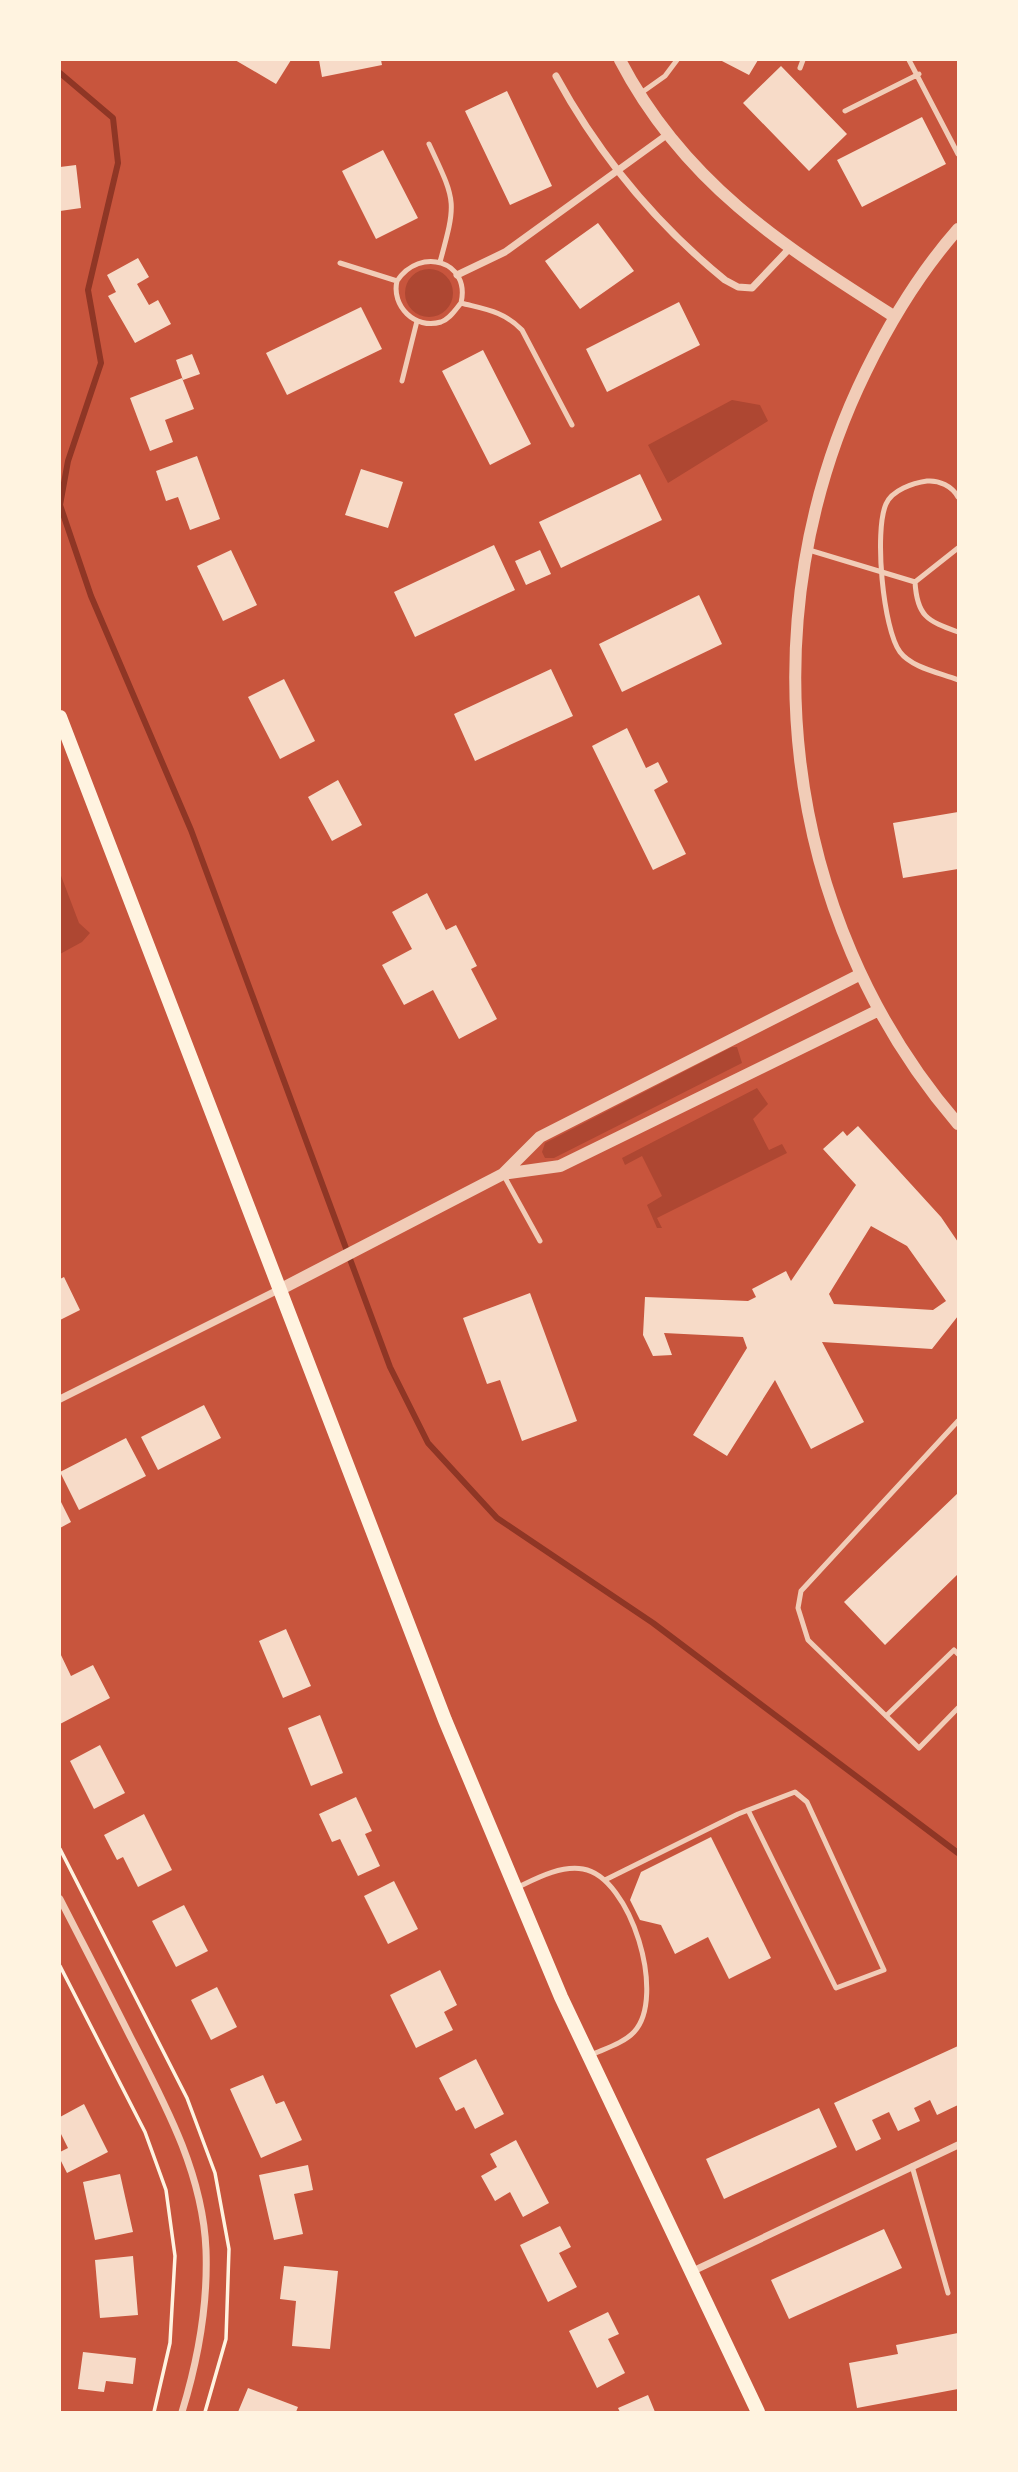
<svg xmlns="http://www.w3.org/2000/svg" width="1018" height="2472" font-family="Poppins,sans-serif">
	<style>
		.green { fill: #ae4732 }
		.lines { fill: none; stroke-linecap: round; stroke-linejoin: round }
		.stream { stroke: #8f3625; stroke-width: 6 }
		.building { fill: #f7dbc8; fill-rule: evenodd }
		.path { stroke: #fff3e0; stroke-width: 3.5 }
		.service { stroke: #f1ccb7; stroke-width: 5 }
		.minor { stroke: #f1ccb7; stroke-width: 7 }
		.tertiary { stroke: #f1ccb7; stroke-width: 12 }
		.secondary { stroke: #fff3e0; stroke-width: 14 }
	</style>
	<rect width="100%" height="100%" fill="#c8553d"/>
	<!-- green -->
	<path class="green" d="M405 293a24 24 0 1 1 48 0a24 24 0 1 1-48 0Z
		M 732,400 L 760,405 L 768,421 L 668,483 L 648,445 Z
		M 60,873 L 79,923 L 90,933 L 82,942 L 60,954 Z
		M 732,1047 L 737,1047 L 742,1063 L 554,1158 L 545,1158 L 542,1152 L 545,1143 Z
		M 757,1088 L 768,1104 L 753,1119 L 769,1150 L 782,1144 L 787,1153 L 657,1218 L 662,1228 L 657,1228 L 647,1205 L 662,1196 L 642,1156 L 625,1165 L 622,1158 Z"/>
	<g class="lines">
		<!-- stream -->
		<path class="stream" d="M 60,73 L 113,118 L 118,163 L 88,290 L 101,363 L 68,461 L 60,505 L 91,596 L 191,830 L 390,1367 L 428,1443 L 497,1518 L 653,1623 L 958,1853"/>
	</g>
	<!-- building -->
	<path class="building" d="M 235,60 L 291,60 L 276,84 Z
		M 319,60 L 381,60 L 382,65 L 322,77 Z
		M 720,60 L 758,60 L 749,75 Z
		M 781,66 L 847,134 L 809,171 L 743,103 Z
		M 507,91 L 552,186 L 510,205 L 465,111 Z
		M 922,117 L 946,164 L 862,207 L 837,160 Z
		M 383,150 L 418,218 L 376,239 L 342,171 Z
		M 76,165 L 81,208 L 60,211 L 60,167 Z
		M 598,223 L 634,271 L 580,309 L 545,261 Z
		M 138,258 L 149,277 L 137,284 L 149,305 L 158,300 L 171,324 L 135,343 L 108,296 L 116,292 L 107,275 Z
		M 679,302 L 700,345 L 607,392 L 586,349 Z
		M 361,307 L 382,349 L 287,395 L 266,353 Z
		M 483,350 L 531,444 L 490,465 L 442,371 Z
		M 192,354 L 200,374 L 183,380 L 176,360 Z
		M 182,378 L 194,409 L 165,420 L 173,442 L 150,451 L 130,398 Z
		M 197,456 L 220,519 L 190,530 L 178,497 L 166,501 L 156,471 Z
		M 361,469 L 403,482 L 388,528 L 345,515 Z
		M 640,474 L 662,520 L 561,568 L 539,522 Z
		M 494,545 L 515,590 L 415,637 L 394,592 Z
		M 231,550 L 257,605 L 223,621 L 197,566 Z
		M 540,550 L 551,574 L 526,585 L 515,561 Z
		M 699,595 L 722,644 L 622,692 L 599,644 Z
		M 551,669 L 573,716 L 475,761 L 454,714 Z
		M 284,679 L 315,741 L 280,759 L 248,697 Z
		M 627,728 L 646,768 L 658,762 L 668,782 L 654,790 L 686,854 L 653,870 L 592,746 Z
		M 338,780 L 362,825 L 332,841 L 308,797 Z
		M 958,812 L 958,869 L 903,878 L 893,823 Z
		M 427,893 L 446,930 L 456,925 L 477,966 L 471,969 L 497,1019 L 459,1039 L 433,990 L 404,1005 L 382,965 L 412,949 L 392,912 Z
		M 858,1126 L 941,1217 L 958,1242 L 958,1316 L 932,1349 L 822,1342 L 864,1422 L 811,1449 L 775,1380 L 727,1456 L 693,1435 L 747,1348 L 743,1337 L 664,1333 L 672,1355 L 653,1356 L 643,1335 L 645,1297 L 748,1301 L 756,1297 L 752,1289 L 786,1271 L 791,1281 L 856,1185 L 823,1149 L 843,1131 L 847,1136 ZM 871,1226 L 907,1246 L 946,1301 L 933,1310 L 834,1304 L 829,1294 Z
		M 64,1277 L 80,1310 L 60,1320 L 60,1279 Z
		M 530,1293 L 577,1421 L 522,1441 L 500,1380 L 487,1384 L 463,1318 Z
		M 204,1405 L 221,1438 L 158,1470 L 141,1437 Z
		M 126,1438 L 146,1476 L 79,1510 L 60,1472 Z
		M 958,1493 L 958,1574 L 885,1645 L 844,1602 Z
		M 60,1500 L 71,1522 L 60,1528 Z
		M 286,1629 L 311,1686 L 283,1698 L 259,1641 Z
		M 60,1653 L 71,1676 L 93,1665 L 110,1698 L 60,1724 Z
		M 320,1715 L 343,1773 L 311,1786 L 288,1728 Z
		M 100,1745 L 125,1793 L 94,1809 L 70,1761 Z
		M 356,1797 L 372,1831 L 365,1834 L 380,1866 L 358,1876 L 340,1839 L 332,1842 L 319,1814 Z
		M 144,1814 L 172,1870 L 138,1887 L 123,1857 L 117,1860 L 104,1835 Z
		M 711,1837 L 771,1958 L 729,1979 L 708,1937 L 675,1954 L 661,1925 L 640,1920 L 630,1900 L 641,1872 Z
		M 394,1881 L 418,1929 L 388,1944 L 364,1896 Z
		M 184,1905 L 208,1951 L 176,1967 L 152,1921 Z
		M 440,1970 L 457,2005 L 444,2012 L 453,2030 L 416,2048 L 390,1995 Z
		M 217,1987 L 237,2027 L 211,2040 L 191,2000 Z
		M 958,2046 L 958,2105 L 937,2115 L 930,2100 L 914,2108 L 920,2121 L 898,2131 L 889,2112 L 872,2120 L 881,2139 L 856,2151 L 834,2103 Z
		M 476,2059 L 504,2114 L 475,2129 L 464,2107 L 456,2111 L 439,2078 Z
		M 263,2075 L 276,2104 L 284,2101 L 302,2140 L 261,2158 L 230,2089 Z
		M 84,2104 L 108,2152 L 67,2173 L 60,2159 L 60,2152 L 68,2148 L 60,2132 L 60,2117 Z
		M 819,2108 L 837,2147 L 724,2199 L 706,2159 Z
		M 516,2140 L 549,2203 L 523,2217 L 510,2192 L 495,2201 L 481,2176 L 497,2167 L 490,2154 Z
		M 308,2165 L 313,2190 L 294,2194 L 303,2234 L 274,2240 L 259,2175 Z
		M 120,2174 L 133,2232 L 95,2240 L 83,2182 Z
		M 560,2226 L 571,2247 L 559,2253 L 577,2287 L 548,2302 L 520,2245 Z
		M 884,2229 L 902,2268 L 789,2319 L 771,2280 Z
		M 133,2256 L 138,2315 L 100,2318 L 95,2260 Z
		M 284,2266 L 338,2271 L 330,2349 L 292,2346 L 296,2301 L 280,2299 Z
		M 608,2312 L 619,2334 L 608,2339 L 625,2373 L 597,2388 L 569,2331 Z
		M 958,2333 L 958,2389 L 857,2408 L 849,2363 L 898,2354 L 896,2345 Z
		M 83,2352 L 136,2358 L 133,2384 L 106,2381 L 104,2392 L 78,2389 Z
		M 248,2388 L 298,2407 L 296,2412 L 238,2412 Z
		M 648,2395 L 655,2412 L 620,2412 L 618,2408 Z"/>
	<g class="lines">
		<!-- path -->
		<path class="path" d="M 60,1849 L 187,2098 L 215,2173 L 229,2249 L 226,2339 L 205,2412
			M 60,1966 L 145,2132 L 166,2190 L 175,2256 L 170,2343 L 154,2412"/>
		<!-- service -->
		<path class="service" d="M 909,60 L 958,154
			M 800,68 L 803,60
			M 641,93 L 665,76 L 677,60
			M 845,111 L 919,74
			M 429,144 C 456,202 457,200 440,262
			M 340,263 L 397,281 C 420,246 471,261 461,303
			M 397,281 C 391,306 415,330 441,322 C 450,319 455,310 461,303 C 484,309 504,311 522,330 L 572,425
			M 402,381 L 417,321
			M 958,497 C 952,486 939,480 927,481 C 913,483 892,490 886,504 C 874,531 883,629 900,652 C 912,668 941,673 958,680
			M 809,550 L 915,582 L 958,548
			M 915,582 C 917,616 927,621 958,632
			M 503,1174 L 540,1241
			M 958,1421 L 801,1591 L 798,1608 L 808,1640 L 919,1748 L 958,1708
			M 886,1716 L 954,1650 L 958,1654
			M 605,1880 L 738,1814 L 795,1792 L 807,1802 L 884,1970 L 836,1988 L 748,1810
			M 516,1888 C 535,1879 560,1865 583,1869 C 631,1877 667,1997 634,2032 C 624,2043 604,2049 591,2055
			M 912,2166 L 948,2293"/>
		<!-- minor -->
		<path class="minor" d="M 556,76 C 599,155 655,223 725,280 L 738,287 L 752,288 L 789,249
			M 457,275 L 505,252 L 668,134
			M 60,1399 L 280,1289
			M 60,1899 C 83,1944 107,1990 130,2036 C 164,2102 203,2173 206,2250 C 208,2305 198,2360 182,2412
			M 691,2272 L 958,2145"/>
		<!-- tertiary -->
		<path class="tertiary" d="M 620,60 C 684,183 782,245 895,317
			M 958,229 C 921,271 891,320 866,371 C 746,615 780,917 958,1124
			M 503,1174 L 560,1166 L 879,1010
			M 281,1289 L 503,1174 L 540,1137 L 861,974"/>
		<!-- secondary -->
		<path class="secondary" d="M 60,717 L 445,1720 L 561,1997 L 758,2412"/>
	</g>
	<!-- border -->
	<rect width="1018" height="2472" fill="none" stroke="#fff3e0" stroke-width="122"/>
</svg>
